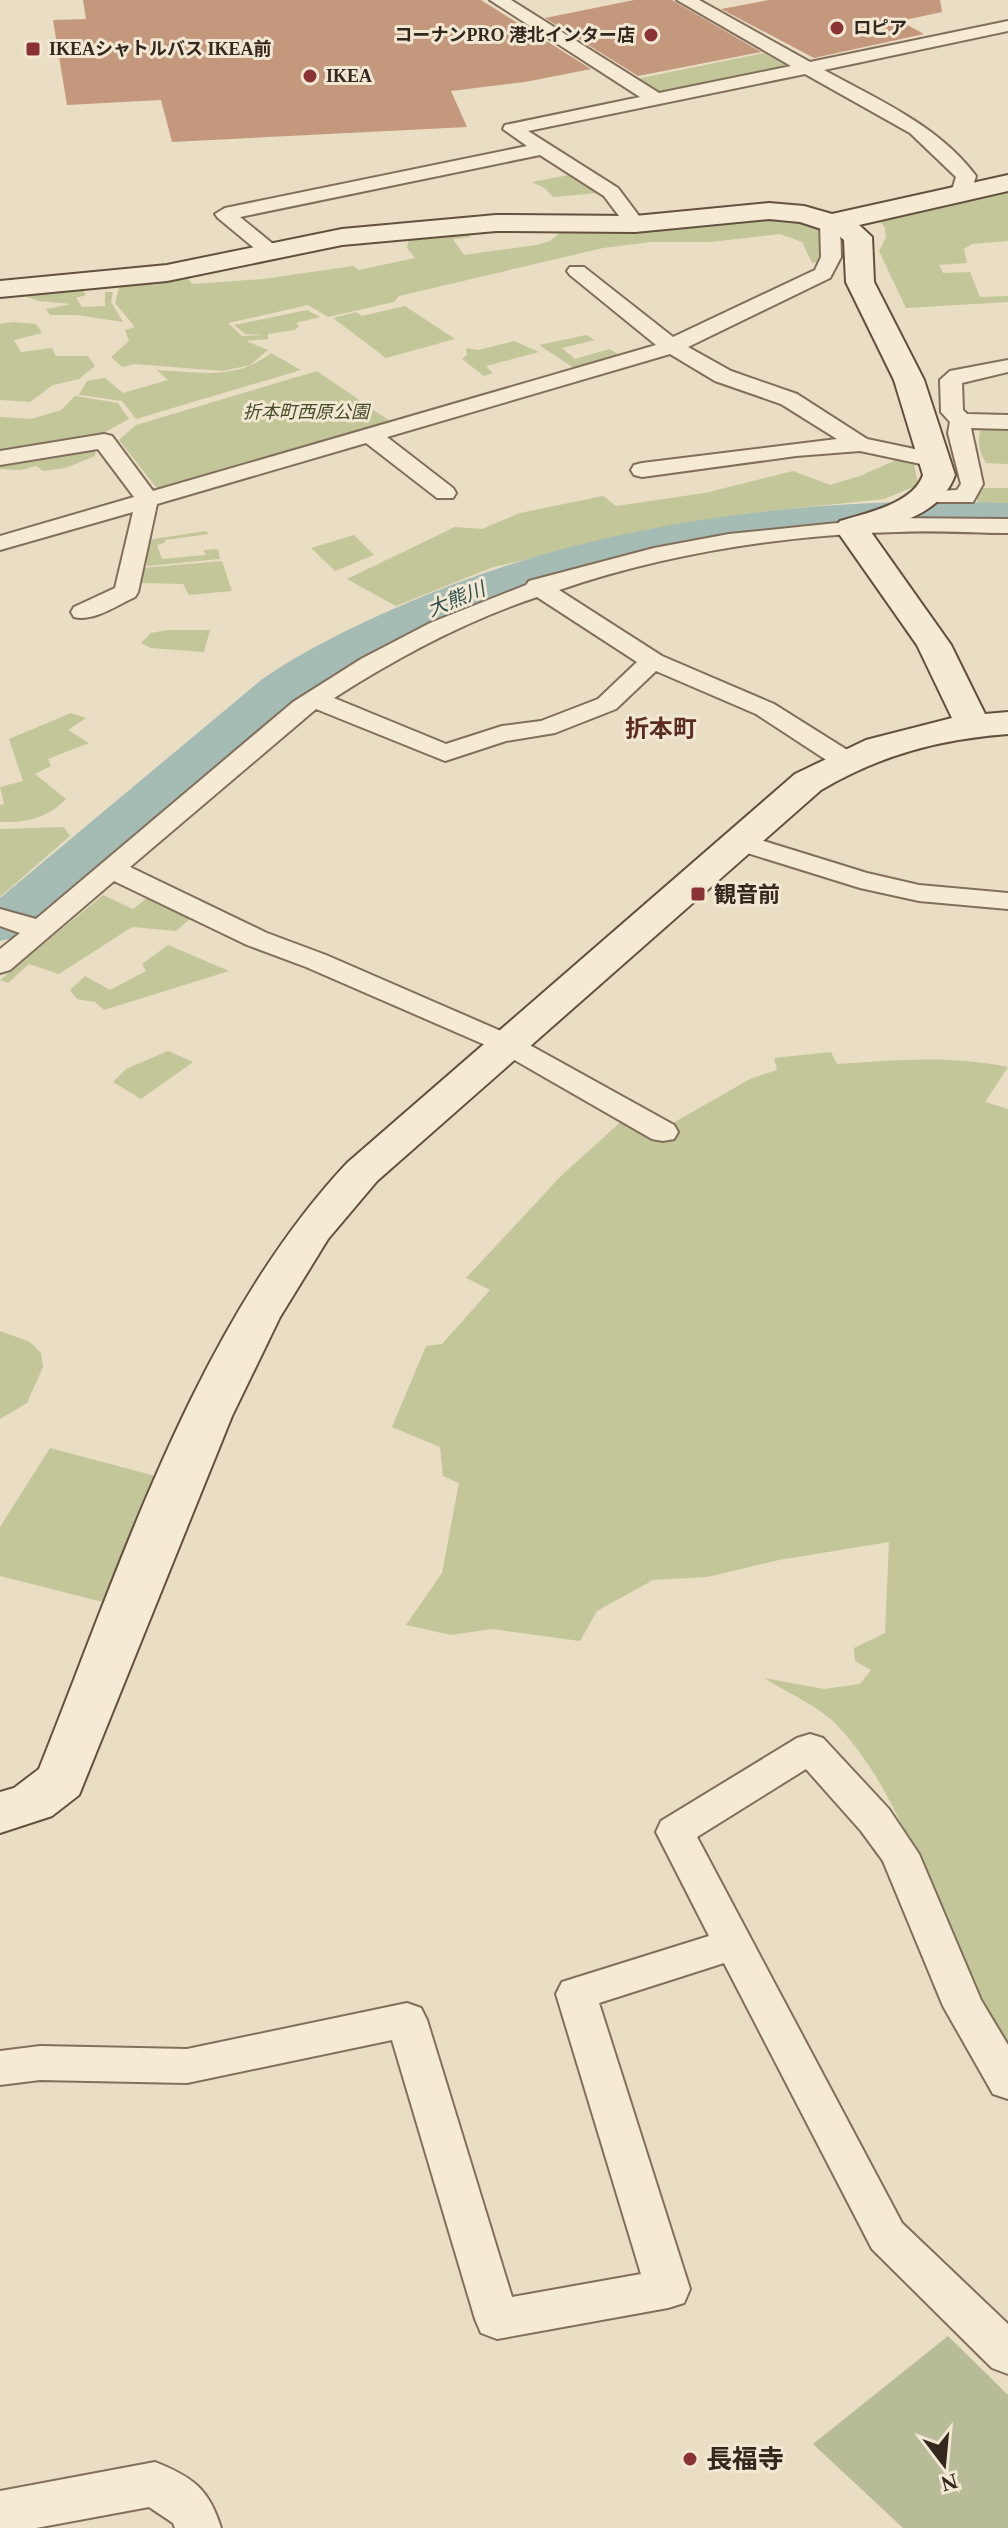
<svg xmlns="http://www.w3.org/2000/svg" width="1008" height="2528" font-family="'Times New Roman','Noto Sans JP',serif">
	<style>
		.green { fill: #c2c698 }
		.cemetery { fill: #b8bb97 }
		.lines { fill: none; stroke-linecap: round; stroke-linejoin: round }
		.river { fill: #a5bcb5; fill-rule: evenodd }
		.building { fill: #c4987c }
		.street-casing { stroke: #816f5c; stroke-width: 4 }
		.secondary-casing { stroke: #63503f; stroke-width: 4 }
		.street { fill: #f5ebd5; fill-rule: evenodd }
		.secondary { fill: #f5ebd5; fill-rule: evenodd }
		.poi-dot { fill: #8a3234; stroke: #f1e7d2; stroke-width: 3 }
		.labels { text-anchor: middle; stroke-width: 6; stroke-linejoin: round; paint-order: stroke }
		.far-poi-label { font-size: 18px; font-weight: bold; fill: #33281e; stroke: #f1e7d2; text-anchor: start }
		.far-park-label { font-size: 18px; font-style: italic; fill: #444d27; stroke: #f1e7d2 }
		.far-water-label { font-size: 20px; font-style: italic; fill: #2f514e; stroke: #f1e7d2 }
		.poi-label { font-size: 22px; font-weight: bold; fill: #33281e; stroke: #f1e7d2; text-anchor: start }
		.neighbourhood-label { font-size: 24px; font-weight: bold; fill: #5b2d22; stroke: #f1e7d2 }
		.near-poi-label { font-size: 26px; font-weight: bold; fill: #33281e; stroke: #f1e7d2; text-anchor: start }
	</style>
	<rect width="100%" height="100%" fill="#e9ddc3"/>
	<!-- green -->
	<path class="green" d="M 764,53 L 790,68 L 659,94 L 636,79 Z
		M 569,175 L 598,193 L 553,197 L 546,189 L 532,182 Z
		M 1008,191 L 1008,241 L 972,244 L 964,249 L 967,263 L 939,265 L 943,273 L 970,272 L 980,297 L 1008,296 L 1008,302 L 906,308 L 879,251 L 886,237 L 885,228 L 879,220 Z
		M 760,216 L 792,219 L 818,229 L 822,247 L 819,262 L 812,263 L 802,242 L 780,234 L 711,242 L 651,242 L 603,248 L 399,296 L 394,302 L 328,317 L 308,305 L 228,323 L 242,336 L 264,335 L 245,334 L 234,325 L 307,310 L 320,317 L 296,323 L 299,326 L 295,330 L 268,334 L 268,339 L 246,341 L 268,350 L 250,365 L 223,371 L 134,364 L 122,367 L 111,357 L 129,341 L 125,330 L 135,327 L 115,303 L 120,284 L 186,276 L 192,284 L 263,279 L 353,266 L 359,270 L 415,258 L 407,248 L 409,238 L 467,232 L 470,237 L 453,239 L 464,255 L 536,245 L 550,241 L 565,228 Z
		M 110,284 L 114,288 L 83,290 L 86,295 L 76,298 L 82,307 L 105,306 L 105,292 L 113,292 L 111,302 L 123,322 L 77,315 L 50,315 L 46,309 L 72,304 L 38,301 L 17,293 Z
		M 405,306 L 455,339 L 386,358 L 333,318 L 356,312 L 362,316 Z
		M 13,322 L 36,324 L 42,333 L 14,340 L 21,352 L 52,348 L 56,356 L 88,356 L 95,366 L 79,379 L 53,385 L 30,402 L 0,400 L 0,324 Z
		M 586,335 L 595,340 L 562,348 L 575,359 L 610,349 L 622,357 L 577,370 L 539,345 Z
		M 514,341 L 539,352 L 486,366 L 493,373 L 484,376 L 462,359 L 467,355 L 466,348 L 478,350 Z
		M 271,353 L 301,370 L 136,419 L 122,401 L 79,395 L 87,381 L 105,378 L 123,393 L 168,380 L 157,370 C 199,372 236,381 271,353 Z
		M 317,371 L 394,424 L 159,491 L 119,440 L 136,425 Z
		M 75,396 L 118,403 L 129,419 L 96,437 L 95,456 L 65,468 L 43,471 L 36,466 L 22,470 L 0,469 L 0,417 L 31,419 L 61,410 Z
		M 982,426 L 1008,427 L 1008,464 L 986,463 C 978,451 977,439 982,426 Z
		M 912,453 L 918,485 L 884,499 L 742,514 L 493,567 L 396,606 L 347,579 L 455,527 L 482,529 L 520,513 L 603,496 L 616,506 L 705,493 L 793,471 L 830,485 L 860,476 Z
		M 974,488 L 1008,488 L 1008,514 L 981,513 Z
		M 206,531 L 209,534 L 165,540 L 165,543 L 157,545 L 162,559 L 205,555 L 204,550 L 218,549 L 220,559 L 147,566 L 147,540 Z
		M 354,535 L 374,555 L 335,571 L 311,548 Z
		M 222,561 L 232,591 L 189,595 L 183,584 L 140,583 L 142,568 Z
		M 167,630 L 210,630 L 204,652 L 151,648 L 141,643 L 151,633 Z
		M 71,713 L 86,718 L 68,730 L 89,743 L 48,759 L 51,766 L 35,774 L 66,799 C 47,818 27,823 0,822 L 0,805 L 4,804 L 0,787 L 23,781 L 9,739 Z
		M 64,827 L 70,836 L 0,897 L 0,829 Z
		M 103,895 L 133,909 L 147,898 L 190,919 L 176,931 L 132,927 L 59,974 L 29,964 L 8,983 L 0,980 Z
		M 168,945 L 229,971 L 104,1010 L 95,1002 L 77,999 L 70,990 L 85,976 L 110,990 L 146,971 L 142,964 Z
		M 168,1051 L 193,1062 L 141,1099 L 113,1082 L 126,1069 Z
		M 831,1052 L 837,1064 C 896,1060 950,1055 1008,1067 L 985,1102 L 1008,1109 L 1008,2054 C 937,1952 923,1817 836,1724 C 817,1705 786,1692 764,1678 L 824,1689 L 860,1684 L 871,1670 L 855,1661 L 854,1648 L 885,1633 L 889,1542 L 779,1560 L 707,1577 L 653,1580 L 597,1611 L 580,1641 L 492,1629 L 451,1635 L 406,1625 L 442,1573 L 459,1483 L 443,1476 L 440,1447 L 392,1427 L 426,1346 L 442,1344 L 490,1290 L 466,1278 L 561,1176 L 625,1118 L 654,1134 L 750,1079 L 777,1070 L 774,1058 Z
		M 0,1331 L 30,1342 L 41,1353 L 43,1367 L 27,1403 L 0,1419 Z
		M 50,1448 L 163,1478 L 107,1603 L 0,1576 L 0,1527 Z"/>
	<!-- cemetery -->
	<path class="cemetery" d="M 948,2336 L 1008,2395 L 1008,2528 L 903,2528 L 813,2444 Z"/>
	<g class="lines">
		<!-- river -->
		<path class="river" d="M 928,501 L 1008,503 L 1008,529 C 806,525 620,543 434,626 C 386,647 338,670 295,700 L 19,937 L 0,941 L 0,898 L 261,680 C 304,650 352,627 400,606 C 569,532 745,505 928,501 Z"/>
	</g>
	<!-- building -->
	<path class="building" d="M 83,0 L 481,0 L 591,69 L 525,82 L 451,91 L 467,127 L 172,142 L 161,100 L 67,105 L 53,20 L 86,19 Z
		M 634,0 L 672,0 L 761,52 L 638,76 L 545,18 Z
		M 769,0 L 940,0 L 942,12 L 900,21 L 924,34 L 814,58 L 721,9 Z"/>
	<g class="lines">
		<!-- street casing -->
		<g class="street-casing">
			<path id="street" d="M 490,0 L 511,0 L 659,93 L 791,66 L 677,0 L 699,0 L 810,62 L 1008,21 L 1008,31 L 824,70 C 878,100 938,125 976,176 L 970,196 L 960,202 L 950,196 L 956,177 L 910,133 L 805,74 L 528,131 L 618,188 L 645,224 L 635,230 L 628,228 L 604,196 L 540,155 L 240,217 L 278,248 L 281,252 L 278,256 L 264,256 L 218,218 L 215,214 L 225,208 L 527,146 L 503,129 L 505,125 L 640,97 Z
				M 830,217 L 840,223 L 841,257 L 830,278 L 688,347 L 731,371 L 797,394 L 867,439 L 943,455 L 946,460 L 943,465 L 935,467 L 860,451 L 796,456 L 642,477 L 634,475 L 631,470 L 634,465 L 642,463 L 837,439 L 781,404 L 715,381 L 670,354 L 387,437 L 453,488 L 456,493 L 453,498 L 437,498 L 366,443 L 157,504 L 138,592 L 135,597 C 117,605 94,622 74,617 L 71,612 L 74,607 L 115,588 L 133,512 L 0,550 L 0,536 L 134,497 L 98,449 L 0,465 L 0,451 L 104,434 L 112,436 L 153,491 L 656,345 L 570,275 L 567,271 L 570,267 L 584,267 L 673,337 L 815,270 L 821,257 L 820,223 Z
				M 1008,360 L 1008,372 L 962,383 L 963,410 L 967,414 L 1008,415 L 1008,429 L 971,428 L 983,484 L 973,502 L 916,502 L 913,497 L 916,492 L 957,490 L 961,484 L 948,433 L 950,422 L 941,412 L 940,380 L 950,371 Z
				M 886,518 L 1008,519 L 1008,533 C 971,533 934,530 897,532 C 784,535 667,553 559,590 L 662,656 L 774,704 L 852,753 L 856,759 L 852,765 L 834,765 L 756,714 L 656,671 L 616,709 L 555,733 L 506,741 L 445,761 L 316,709 L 130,867 L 267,933 L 326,955 L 517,1038 L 674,1125 L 678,1132 L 674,1139 L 663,1141 L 652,1139 L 497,1050 L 306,967 L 247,945 L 114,881 L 10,970 L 0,973 L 0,949 L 20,933 L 0,926 L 0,909 L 36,919 L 293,702 L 361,659 L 430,623 L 526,585 L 529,581 L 654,548 L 729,534 ZM 537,597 L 637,662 L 598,699 L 541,721 L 502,726 L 446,744 L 334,698 C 398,657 465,621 537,597 Z
				M 738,833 L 867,873 L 919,885 L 1008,893 L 1008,909 L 919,901 L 860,888 L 728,847 L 724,841 L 728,835 Z
				M 810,1734 L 823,1738 L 889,1809 L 919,1854 L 981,2000 L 1008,2045 L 1008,2099 L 993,2094 L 943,2006 L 883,1861 L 861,1831 L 806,1769 L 697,1837 L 902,2223 L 1008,2324 L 1008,2374 L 992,2368 L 872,2249 L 724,1963 L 599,2003 L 690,2289 L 684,2303 L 668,2308 L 497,2339 L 481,2333 L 475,2319 L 392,2040 L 187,2083 L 40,2080 L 0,2085 L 0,2051 L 40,2046 L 187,2049 L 407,2003 L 421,2008 L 427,2020 L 512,2297 L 641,2274 L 556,1994 L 562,1982 L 709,1936 L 656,1832 L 661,1821 L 797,1738 Z
				M 155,2462 C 193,2477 209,2489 221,2528 L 175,2528 L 173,2523 L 149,2507 L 36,2528 L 0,2528 L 0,2491 Z"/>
		</g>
		<!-- secondary casing -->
		<g class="secondary-casing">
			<path id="secondary" d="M 1008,175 L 1008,191 L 859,225 L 872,237 L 874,282 L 924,380 L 955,475 C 942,511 904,522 871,532 L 951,645 L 985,714 L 1008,712 L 1008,734 C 940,739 880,755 821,790 L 377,1181 L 328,1239 L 280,1317 L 232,1416 L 79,1795 L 52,1816 L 0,1833 L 0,1792 L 14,1788 L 39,1769 C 120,1567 197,1323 347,1163 L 795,774 L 866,740 L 952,718 L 917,645 L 835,528 L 840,521 C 866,513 913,504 923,475 L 894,380 L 846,282 L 844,240 L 837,234 L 800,222 L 769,219 L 635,232 L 496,231 L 342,245 L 167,281 L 0,297 L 0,281 L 167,265 L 342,229 L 496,215 L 635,216 L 769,203 L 804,206 L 832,214 Z"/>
		</g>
		<!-- street -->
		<use href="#street" class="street"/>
		<!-- secondary -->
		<use href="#secondary" class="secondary"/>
	</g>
	<!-- markers -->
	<g class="poi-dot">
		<circle cx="837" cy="28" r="8"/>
		<circle cx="651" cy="35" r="8"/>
		<rect x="25" y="41" width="16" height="16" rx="4"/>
		<circle cx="310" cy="76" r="8"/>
		<rect x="690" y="886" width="16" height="16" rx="4"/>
		<circle cx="690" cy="2459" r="8"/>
	</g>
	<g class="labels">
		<!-- far-poi labels -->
		<g class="far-poi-label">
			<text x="853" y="34">ロピア</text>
			<text x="635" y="41" text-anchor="end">コーナンPRO 港北インター店</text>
			<text x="49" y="55">IKEAシャトルバス IKEA前</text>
			<text x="326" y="82">IKEA</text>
		</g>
		<!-- far-park labels -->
		<g class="far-park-label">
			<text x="306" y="418">折本町西原公園</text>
		</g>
		<!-- far-water labels -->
		<g class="far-water-label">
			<text transform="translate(456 599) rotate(-22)" y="7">大熊川</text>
		</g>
		<!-- poi labels -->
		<g class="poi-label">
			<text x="714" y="902">観音前</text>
		</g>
		<!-- neighbourhood labels -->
		<g class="neighbourhood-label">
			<text x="661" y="737">折本町</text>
		</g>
		<!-- near-poi labels -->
		<g class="near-poi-label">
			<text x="706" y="2468">長福寺</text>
		</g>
	</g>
	<!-- north arrow -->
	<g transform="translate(944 2464) rotate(164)" stroke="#f1e7d2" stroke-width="6" paint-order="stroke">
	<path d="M0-6L14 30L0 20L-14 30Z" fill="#33281e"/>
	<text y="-12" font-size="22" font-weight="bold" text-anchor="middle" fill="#33281e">N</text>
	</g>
</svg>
